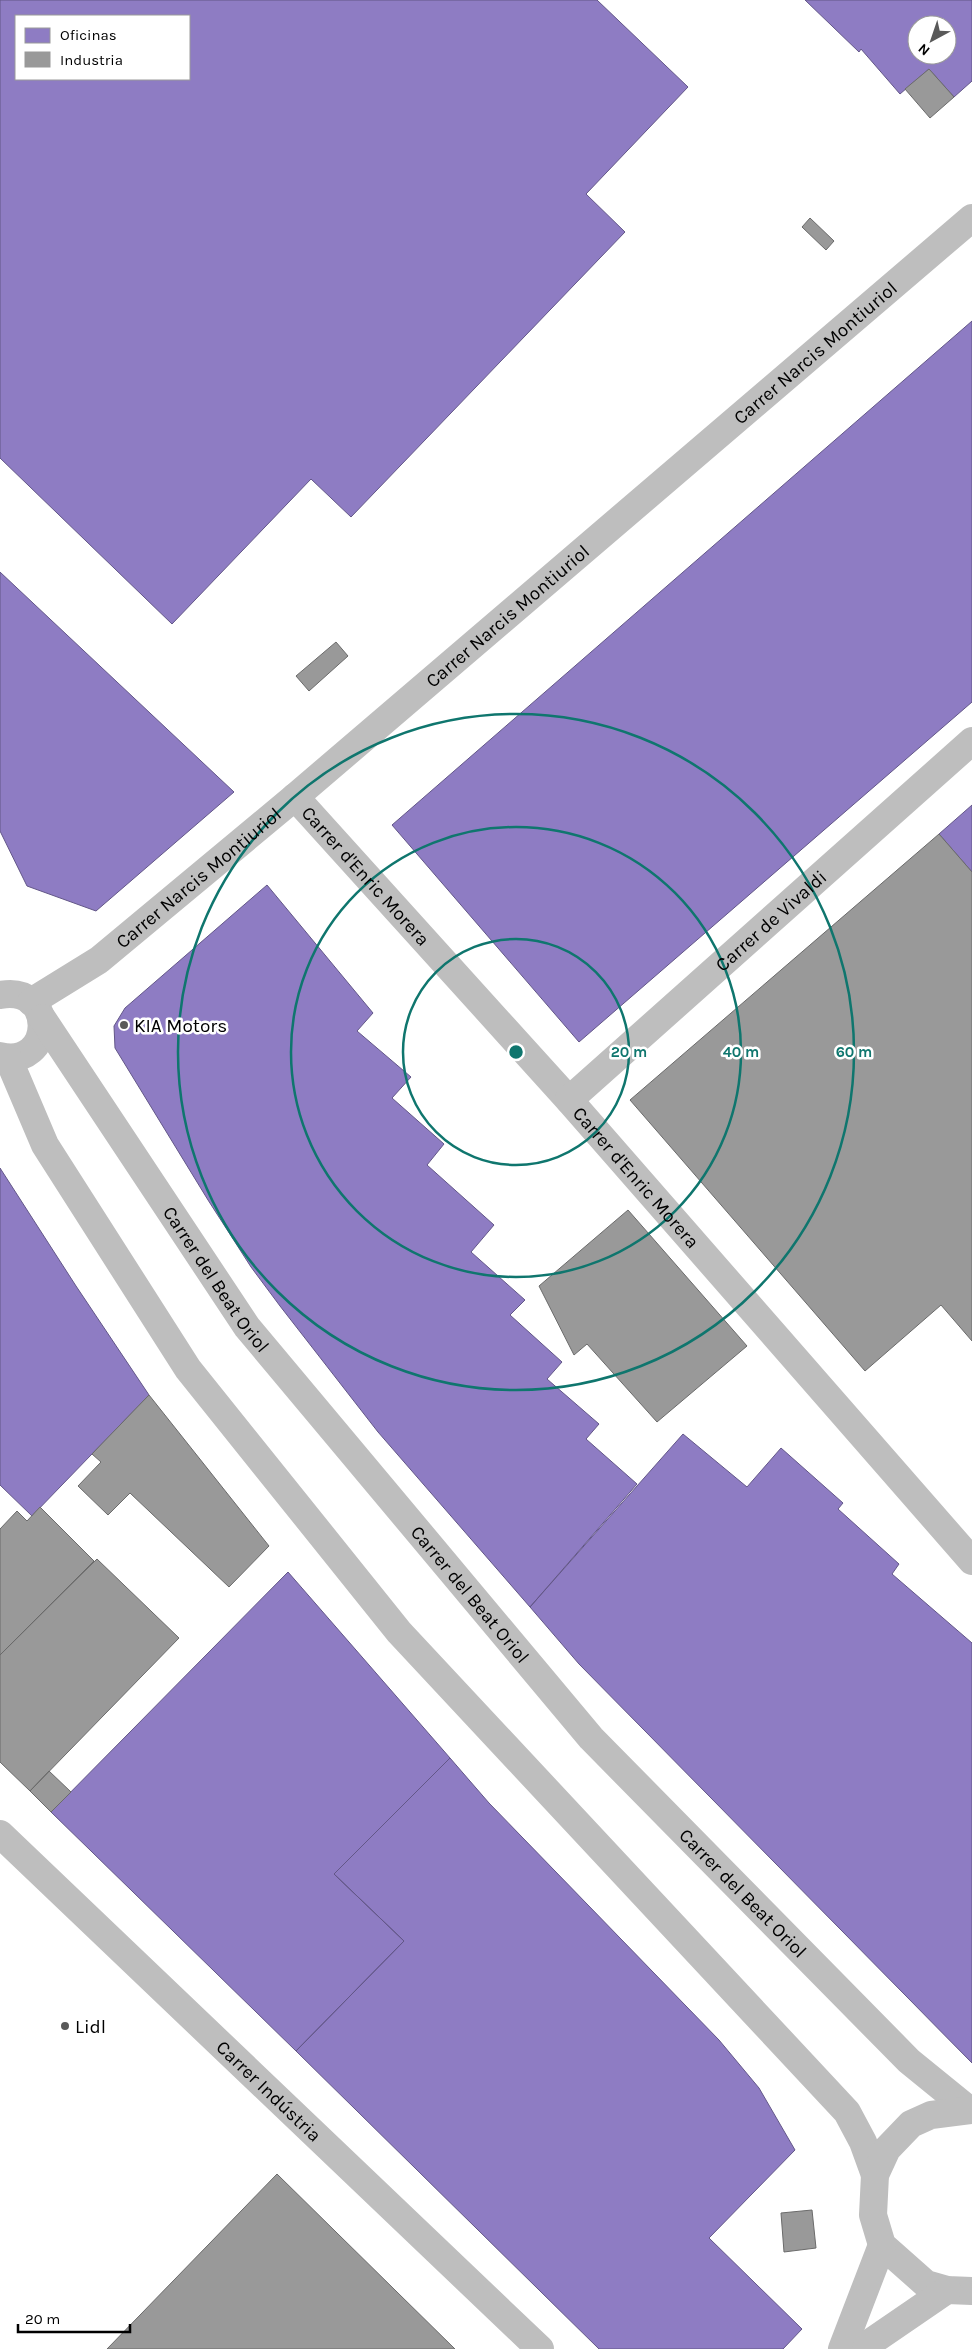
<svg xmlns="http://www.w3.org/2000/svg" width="972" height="2349" font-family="Karla,sans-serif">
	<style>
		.offices { fill: #8e7cc3; stroke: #635788; fill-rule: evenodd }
		.industry { fill: #999; stroke: #6b6b6b }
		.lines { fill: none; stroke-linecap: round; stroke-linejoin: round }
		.street { stroke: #bebebe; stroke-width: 28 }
		.ring { fill: none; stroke: #0f766e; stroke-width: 2.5 }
		.poi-dot { fill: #595959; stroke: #fff; stroke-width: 2 }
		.labels { text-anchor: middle; stroke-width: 5; stroke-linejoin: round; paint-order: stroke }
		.street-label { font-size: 19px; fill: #000; stroke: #fff }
		.poi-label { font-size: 19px; fill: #000; stroke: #fff; text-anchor: start }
		.centre { fill: #0f766e; stroke: #fff; stroke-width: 2.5 }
		.ring-label { font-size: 15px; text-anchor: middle; font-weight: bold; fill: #0f766e; stroke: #fff; stroke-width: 5; stroke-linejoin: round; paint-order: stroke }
	</style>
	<rect width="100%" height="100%" fill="#fff"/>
	<!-- offices -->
	<path class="offices" d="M 0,0 L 597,0 L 688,87 L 586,194 L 625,232 L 351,517 L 311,479 L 172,624 L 0,458 ZM 16,16 L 189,16 L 189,79 L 16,79 Z
		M 805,0 L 972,0 L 972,81 L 954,97 L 929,69 L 900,94 L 861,49 L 859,52 ZM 917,25 L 947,25 L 947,55 L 917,55 Z
		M 972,321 L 972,702 L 579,1042 L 392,825 Z
		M 0,572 L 234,792 L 96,911 L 27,886 L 0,831 Z
		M 972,805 L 972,872 L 939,834 Z
		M 267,885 L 373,1013 L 357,1031 L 411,1077 L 392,1098 L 444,1144 L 427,1165 L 494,1225 L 471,1252 L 525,1300 L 510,1315 L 562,1362 L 547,1379 L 599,1424 L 586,1439 L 637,1484 L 530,1607 L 378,1432 L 280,1306 L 251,1267 L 208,1200 L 115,1048 L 114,1026 L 125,1008 Z
		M 0,1168 L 76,1286 L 149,1395 L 32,1516 L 0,1485 Z
		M 683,1434 L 747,1487 L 781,1448 L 843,1503 L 838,1509 L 899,1564 L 892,1574 L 972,1643 L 972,2063 L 579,1664 L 530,1607 Z
		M 288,1572 L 450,1758 L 334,1874 L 404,1941 L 296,2051 L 51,1812 Z
		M 450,1758 L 489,1803 L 719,2040 L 759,2088 L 795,2150 L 709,2238 L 802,2329 L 783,2349 L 599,2349 L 296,2051 L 404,1941 L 334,1874 Z"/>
	<!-- industry -->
	<path class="industry" d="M 929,69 L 954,97 L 930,118 L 905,89 Z
		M 810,218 L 834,241 L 826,250 L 802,227 Z
		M 336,642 L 348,656 L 309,691 L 296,676 Z
		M 939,834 L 972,872 L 972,1341 L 941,1305 L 865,1371 L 630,1100 Z
		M 628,1210 L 747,1346 L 657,1422 L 587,1344 L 574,1355 L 539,1286 Z
		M 149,1395 L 269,1546 L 229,1587 L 130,1493 L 108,1515 L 78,1486 L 101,1462 L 92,1454 Z
		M 40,1507 L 94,1561 L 0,1655 L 0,1529 L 17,1511 L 27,1521 Z
		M 97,1559 L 179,1638 L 30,1791 L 0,1762 L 0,1655 Z
		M 49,1771 L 71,1792 L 51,1812 L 30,1791 Z
		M 277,2174 L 455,2349 L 107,2349 Z
		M 812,2210 L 816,2248 L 784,2252 L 781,2213 Z"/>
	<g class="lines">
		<!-- street -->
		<g class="street">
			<path id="s1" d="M 295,797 L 569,1100 L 972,1561"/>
			<path d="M 0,995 C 57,984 54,1069 0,1056"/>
			<path id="s2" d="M 31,1002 L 99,960 L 295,797 L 972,218"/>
			<path id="s3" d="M 42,1018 L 247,1327 L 591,1738 L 909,2061 L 968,2109"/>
			<path d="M 8,1058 L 45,1145 L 188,1369 L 399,1632 L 847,2112 L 863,2142 L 875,2175"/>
			<path id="s4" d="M 569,1100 L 972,741"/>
			<path id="s5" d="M 0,1834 L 540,2349"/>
			<path d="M 972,2110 L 931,2115 L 911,2124 L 887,2149 L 875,2175 L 873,2215 L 882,2245 L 926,2284 L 947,2290 L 972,2291"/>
			<path d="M 842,2349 L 882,2245"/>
			<path d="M 866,2349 L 871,2342 L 947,2290"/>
		</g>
	</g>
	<!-- distance rings -->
	<g class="ring">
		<circle cx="516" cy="1052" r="113"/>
		<circle cx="516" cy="1052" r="225"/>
		<circle cx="516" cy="1052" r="338"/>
	</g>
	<!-- markers -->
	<g class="poi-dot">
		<circle cx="124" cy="1025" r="5"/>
		<circle cx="65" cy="2026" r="5"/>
	</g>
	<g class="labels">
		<!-- street labels -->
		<g class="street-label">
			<text dy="7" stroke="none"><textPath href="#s2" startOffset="1019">Carrer Narcis Montiuriol</textPath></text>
			<text dy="7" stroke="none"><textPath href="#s2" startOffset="614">Carrer Narcis Montiuriol</textPath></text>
			<text dy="7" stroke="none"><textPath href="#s1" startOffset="106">Carrer d'Enric Morera</textPath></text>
			<text dy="7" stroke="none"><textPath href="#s2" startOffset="209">Carrer Narcis Montiuriol</textPath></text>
			<text dy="7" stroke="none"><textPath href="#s4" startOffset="270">Carrer de Vivaldi</textPath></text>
			<text dy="7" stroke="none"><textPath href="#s1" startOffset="511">Carrer d'Enric Morera</textPath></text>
			<text dy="7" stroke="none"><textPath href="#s3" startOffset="314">Carrer del Beat Oriol</textPath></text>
			<text dy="7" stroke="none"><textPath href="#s3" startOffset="719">Carrer del Beat Oriol</textPath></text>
			<text dy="7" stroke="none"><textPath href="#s3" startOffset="1124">Carrer del Beat Oriol</textPath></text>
			<text dy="7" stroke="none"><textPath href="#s5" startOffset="372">Carrer Indústria</textPath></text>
		</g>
		<!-- poi labels -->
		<g class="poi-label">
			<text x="134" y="1032">KIA Motors</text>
			<text x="75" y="2033">Lidl</text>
		</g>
	</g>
	<circle cx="516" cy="1052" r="8" class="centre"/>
	<g class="ring-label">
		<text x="629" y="1057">20 m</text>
		<text x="741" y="1057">40 m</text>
		<text x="854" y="1057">60 m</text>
	</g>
	<!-- legend -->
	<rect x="15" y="15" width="175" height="65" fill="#ffffff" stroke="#999999"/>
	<rect x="25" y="28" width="25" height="15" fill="#8e7cc3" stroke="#999999"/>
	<text x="60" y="40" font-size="15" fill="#000000">Oficinas</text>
	<rect x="25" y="52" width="25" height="15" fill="#999999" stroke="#999999"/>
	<text x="60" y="65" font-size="15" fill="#000000">Industria</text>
	<!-- north arrow -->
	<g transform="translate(932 40) rotate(220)"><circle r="24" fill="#ffffff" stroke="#999999"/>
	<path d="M0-4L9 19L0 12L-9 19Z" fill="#595959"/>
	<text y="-8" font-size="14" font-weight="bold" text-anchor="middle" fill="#000000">N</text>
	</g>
	<!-- scale -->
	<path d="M18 2324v8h112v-8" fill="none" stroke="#000000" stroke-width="2.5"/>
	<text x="25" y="2324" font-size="15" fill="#000000" stroke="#ffffff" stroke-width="4" paint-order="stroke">20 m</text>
</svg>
